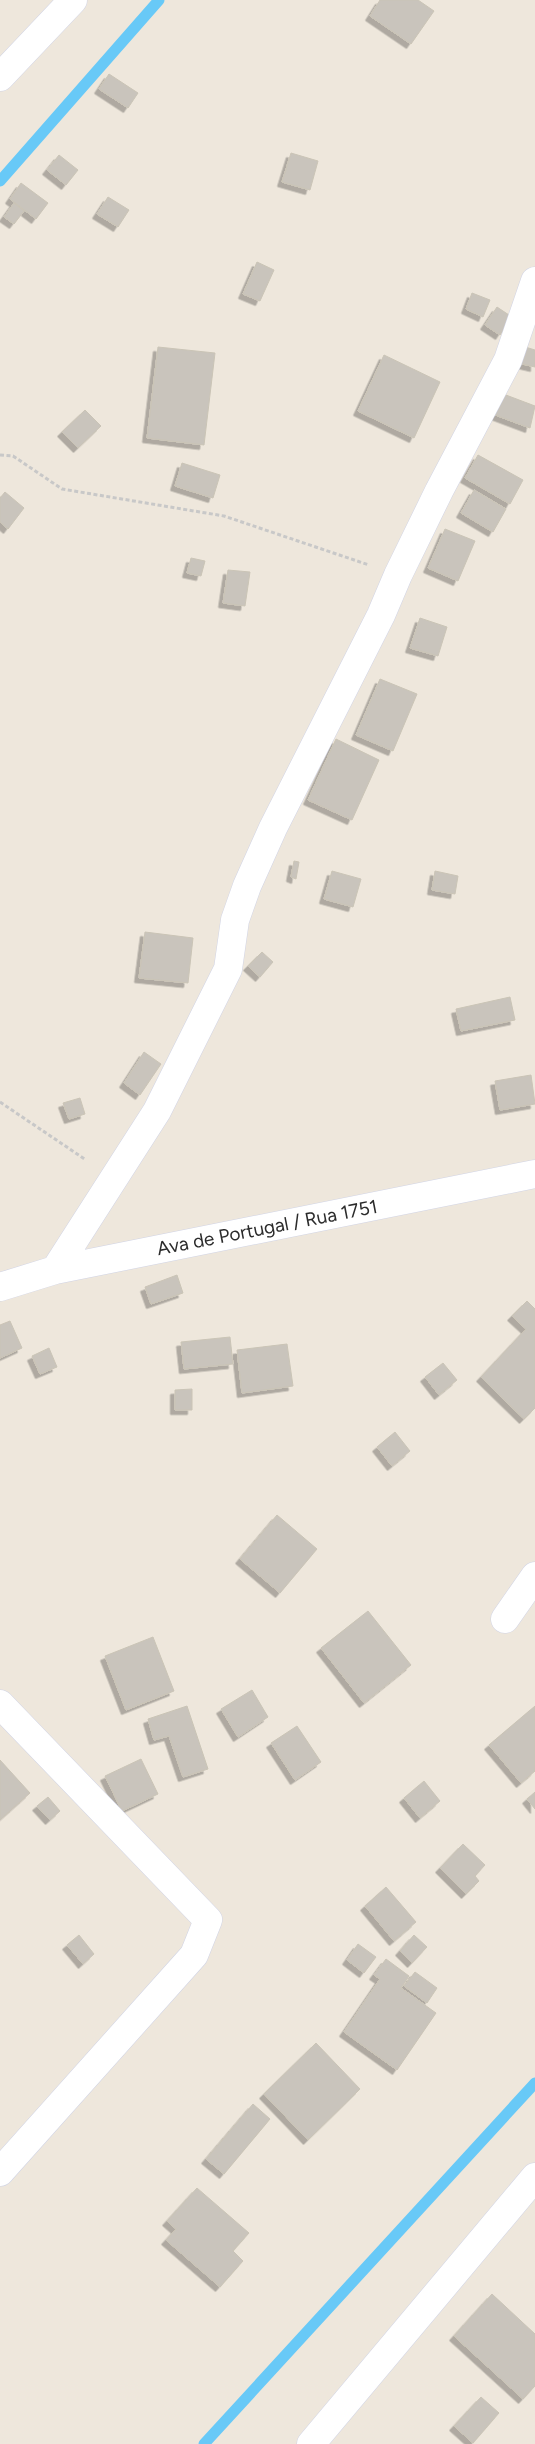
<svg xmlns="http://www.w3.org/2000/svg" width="535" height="2444" font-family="Figtree,sans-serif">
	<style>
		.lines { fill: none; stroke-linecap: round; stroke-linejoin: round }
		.stream { stroke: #68c9f7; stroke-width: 11 }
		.building { fill: #c9c4bc; stroke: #cac4b6; filter: url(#shadow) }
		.minor-casing { stroke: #d1d4e5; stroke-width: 29 }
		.path { stroke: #c8c8c8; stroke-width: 3; stroke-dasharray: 4 2.5; stroke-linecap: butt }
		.minor { stroke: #fff; stroke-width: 28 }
		.labels { text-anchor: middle; stroke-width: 4; stroke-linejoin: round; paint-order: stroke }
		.street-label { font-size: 19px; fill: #2b2b2b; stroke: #fff }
	</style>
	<defs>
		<filter id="shadow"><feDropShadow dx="-4.5" dy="4.5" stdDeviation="0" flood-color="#0004"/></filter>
	</defs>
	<rect width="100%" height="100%" fill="#eee7dc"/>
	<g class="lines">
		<!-- stream -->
		<path class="stream" d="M 0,181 L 159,0
			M 204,2444 L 535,2083"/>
	</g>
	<!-- building -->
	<path class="building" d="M 380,0 L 418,0 L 434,11 L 411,44 L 370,16 Z
		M 109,74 L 138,93 L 128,108 L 99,89 Z
		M 291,153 L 318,161 L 310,190 L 282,182 Z
		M 59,155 L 78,170 L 66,185 L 47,170 Z
		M 21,183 L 48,203 L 36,219 L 10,199 Z
		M 108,197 L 129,210 L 118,227 L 97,214 Z
		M 14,203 L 24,211 L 14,224 L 4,217 Z
		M 257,262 L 274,270 L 260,301 L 243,294 Z
		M 472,293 L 490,300 L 483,317 L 466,309 Z
		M 497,307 L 512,317 L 500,335 L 485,325 Z
		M 522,346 L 535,350 L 535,367 L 518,363 Z
		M 158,347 L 215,353 L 204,445 L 147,438 Z
		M 384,355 L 440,382 L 414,438 L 358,411 Z
		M 498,392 L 535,406 L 530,428 L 490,413 Z
		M 85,410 L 101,426 L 78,448 L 62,432 Z
		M 478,455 L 523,480 L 510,504 L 465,478 Z
		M 182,463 L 220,475 L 213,498 L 175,486 Z
		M 474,490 L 506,509 L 493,532 L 461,513 Z
		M 5,492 L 24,508 L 8,529 L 0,522 L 0,498 Z
		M 445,529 L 475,541 L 458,581 L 428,568 Z
		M 191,558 L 205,561 L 201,576 L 187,573 Z
		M 228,570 L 250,572 L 245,606 L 223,603 Z
		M 420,618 L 447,627 L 438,656 L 410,648 Z
		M 380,679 L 417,694 L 393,751 L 356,735 Z
		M 336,739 L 379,760 L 352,820 L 308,800 Z
		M 294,861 L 299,862 L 296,879 L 291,877 Z
		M 332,871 L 361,879 L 353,907 L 324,899 Z
		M 435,871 L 458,876 L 455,894 L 432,890 Z
		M 145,932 L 193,938 L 188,983 L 139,978 Z
		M 262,952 L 273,962 L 260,977 L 248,966 Z
		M 510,997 L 515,1020 L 461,1031 L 456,1009 Z
		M 144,1052 L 161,1064 L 140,1095 L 124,1083 Z
		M 531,1075 L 535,1104 L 500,1110 L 495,1081 Z
		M 80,1098 L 85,1114 L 69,1119 L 63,1103 Z
		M 177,1275 L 183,1293 L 151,1304 L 145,1287 Z
		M 527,1301 L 535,1309 L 535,1408 L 524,1419 L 481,1377 L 526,1329 L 512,1316 Z
		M 10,1321 L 22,1348 L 0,1358 L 0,1325 Z
		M 230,1337 L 233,1364 L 184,1369 L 181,1342 Z
		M 287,1344 L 293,1386 L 242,1393 L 237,1350 Z
		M 49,1348 L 57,1367 L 40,1374 L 32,1356 Z
		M 443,1363 L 457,1380 L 439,1395 L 425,1377 Z
		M 192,1389 L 192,1410 L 175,1410 L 175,1390 Z
		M 395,1432 L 410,1451 L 392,1466 L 377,1447 Z
		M 277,1515 L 317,1549 L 280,1593 L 240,1559 Z
		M 368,1611 L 411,1665 L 364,1703 L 321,1648 Z
		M 153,1637 L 174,1691 L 126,1710 L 105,1656 Z
		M 252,1690 L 268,1717 L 238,1737 L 221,1709 Z
		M 187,1706 L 208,1769 L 183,1777 L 169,1736 L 154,1740 L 148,1719 Z
		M 535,1706 L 535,1771 L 521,1783 L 489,1745 Z
		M 297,1726 L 321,1762 L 295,1780 L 271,1743 Z
		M 141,1759 L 158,1794 L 122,1811 L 105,1776 Z
		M 0,1760 L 30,1793 L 0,1820 Z
		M 424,1781 L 440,1801 L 420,1818 L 404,1798 Z
		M 535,1792 L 535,1809 L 527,1799 Z
		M 48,1797 L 60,1811 L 50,1820 L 37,1806 Z
		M 463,1844 L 485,1865 L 475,1876 L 479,1881 L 466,1894 L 440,1868 Z
		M 386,1887 L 416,1922 L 394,1941 L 365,1906 Z
		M 79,1935 L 94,1954 L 83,1964 L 67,1945 Z
		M 414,1935 L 427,1947 L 412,1963 L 400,1951 Z
		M 358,1944 L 376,1957 L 364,1973 L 347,1960 Z
		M 386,1959 L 409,1976 L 401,1988 L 436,2013 L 397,2070 L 344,2032 L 380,1979 L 374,1975 Z
		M 415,1972 L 437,1988 L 427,2003 L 404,1986 Z
		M 316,2043 L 360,2089 L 308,2140 L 264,2094 Z
		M 253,2104 L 270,2119 L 224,2174 L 206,2159 Z
		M 197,2188 L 249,2233 L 233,2251 L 243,2261 L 220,2287 L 166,2240 L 176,2229 L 167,2221 Z
		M 492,2294 L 535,2334 L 535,2386 L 523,2399 L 454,2336 Z
		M 481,2397 L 499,2413 L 473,2443 L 454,2426 Z"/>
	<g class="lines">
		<!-- minor casing -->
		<g class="minor-casing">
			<path id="minor" d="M 0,77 L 73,0
				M 55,1270 L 157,1111 L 228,969 L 235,920 L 247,886 L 273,828 L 381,615 L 398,575 L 439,491 L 508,360 L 535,281
				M 0,1287 L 55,1270 L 535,1174
				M 505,1619 L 535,1576
				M 0,1704 L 208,1920 L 194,1955 L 0,2172
				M 311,2444 L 535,2177"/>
		</g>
		<!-- path -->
		<path class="path" d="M 0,455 L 13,456 L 62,489 L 224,516 L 369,565
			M 0,1102 L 86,1160"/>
		<!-- minor -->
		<use href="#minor" class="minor"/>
	</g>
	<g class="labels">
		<!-- street labels -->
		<g class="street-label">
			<text transform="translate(267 1227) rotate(-11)" y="7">Ava de Portugal / Rua 1751</text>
		</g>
	</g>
</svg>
